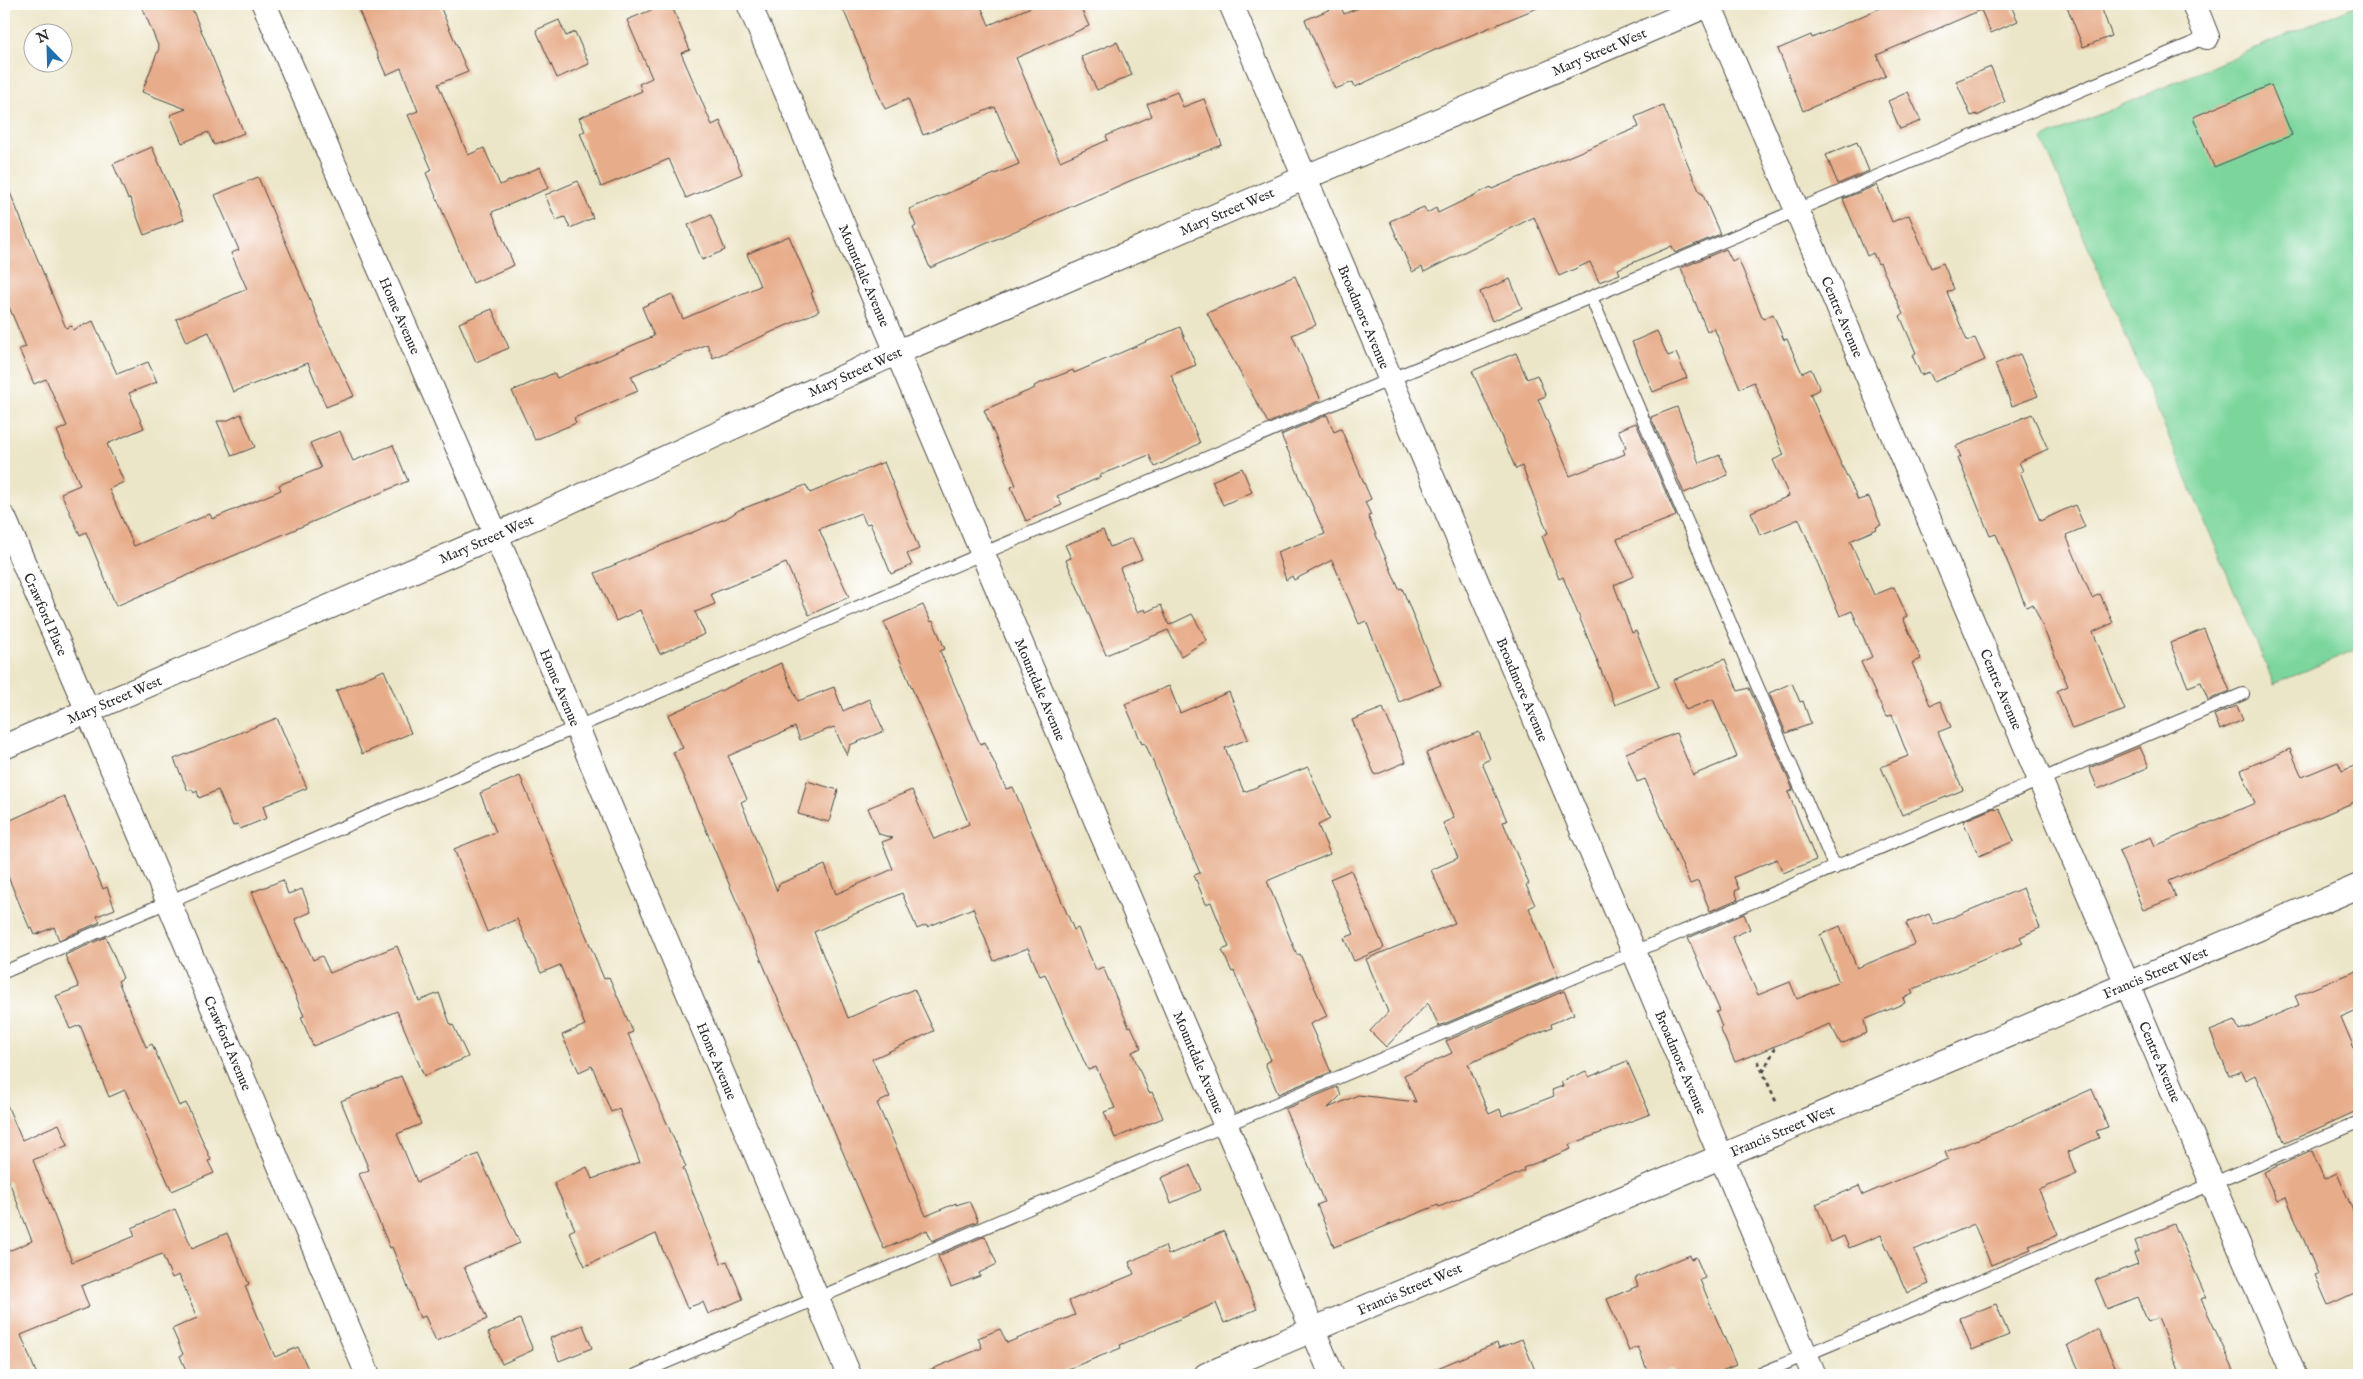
<svg xmlns="http://www.w3.org/2000/svg" width="2363" height="1379" font-family="'IM FELL English',serif">
	<style>
		.green { fill: #7cd69c; stroke: #548064 }
		.building { fill: #e7ac89 }
		.lines { fill: none; stroke-linecap: round; stroke-linejoin: round }
		.lane-casing { stroke: #484743; stroke-width: 14 }
		.street-casing { stroke: #484743; stroke-width: 26 }
		.path { stroke: #484743; stroke-width: 3; stroke-dasharray: 4 4; stroke-linecap: butt }
		.lane { stroke: #fff; stroke-width: 12 }
		.street { stroke: #fff; stroke-width: 24 }
		.labels { text-anchor: middle; stroke-width: 4; stroke-linejoin: round; paint-order: stroke }
		.street-label { font-size: 14px; fill: #2b2b2b; stroke: #fff }
	</style>
	<rect width="100%" height="100%" fill="#fff"/>
	<filter id="ink" filterUnits="userSpaceOnUse"><feTurbulence type="fractalNoise" baseFrequency=".02" numOctaves="2"/><feDisplacementMap in="SourceGraphic" scale="10" xChannelSelector="R" yChannelSelector="G"/><feConvolveMatrix kernelMatrix="1 2 1 2 8 2 1 2 1" color-interpolation-filters="sRGB"/></filter>
	<filter id="wash" filterUnits="userSpaceOnUse"><feTurbulence type="fractalNoise" baseFrequency=".0096" numOctaves="4" result="noise"/><feDisplacementMap in="SourceGraphic" scale="20" xChannelSelector="R" yChannelSelector="G"/><feGaussianBlur stdDeviation="1.12" result="paint"/><feColorMatrix in="noise" values="0 0 0 0 0 0 0 0 0 0 0 0 0 0 0 0 0 1.4 0 .05"/><feComposite in="paint" operator="in"/></filter>
	<g filter="url(#wash)">
		<rect width="100%" height="100%" fill="#ece6c8"/>
		<!-- green -->
		<path class="green" d="M 2359,4 L 2359,648 L 2274,684 L 2042,139 Z"/>
		<g id="blocks">
			<!-- building -->
			<path class="building" d="M 141,4 L 190,4 L 244,133 L 214,145 L 208,132 L 182,143 L 170,115 L 186,109 L 142,92 L 159,48 Z
				M 378,4 L 439,4 L 468,72 L 438,84 L 468,155 L 484,148 L 500,185 L 540,167 L 549,188 L 492,212 L 514,265 L 473,283 L 426,173 L 432,170 L 408,115 L 418,111 L 401,68 L 386,75 L 359,11 Z
				M 666,4 L 671,4 L 690,50 L 681,53 L 712,125 L 720,121 L 742,174 L 686,198 L 669,159 L 601,187 L 580,133 L 585,131 L 579,118 L 642,91 L 639,84 L 652,78 L 627,20 Z
				M 841,4 L 980,4 L 989,25 L 1038,4 L 1079,4 L 1089,26 L 1016,58 L 1060,161 L 1108,140 L 1106,136 L 1152,116 L 1147,104 L 1177,92 L 1183,107 L 1204,99 L 1222,145 L 1132,180 L 930,268 L 913,228 L 916,226 L 909,209 L 1019,164 L 995,107 L 923,135 L 908,99 L 885,109 Z
				M 1368,4 L 1547,4 L 1435,50 L 1355,87 L 1353,82 L 1335,89 L 1305,20 L 1340,5 L 1344,14 Z
				M 1876,4 L 2010,4 L 2018,21 L 1991,33 L 1981,10 L 1877,55 L 1886,76 L 1803,111 L 1778,49 L 1811,35 L 1812,38 L 1878,9 Z
				M 2066,4 L 2100,4 L 2112,36 L 2083,47 Z
				M 559,20 L 566,36 L 575,32 L 589,64 L 557,78 L 536,30 Z
				M 1117,42 L 1132,75 L 1097,90 L 1081,57 Z
				M 1991,67 L 2005,102 L 1977,116 L 1977,114 L 1971,116 L 1956,81 Z
				M 2271,85 L 2292,135 L 2214,167 L 2193,117 Z
				M 1908,92 L 1921,121 L 1900,129 L 1888,101 Z
				M 1663,105 L 1700,193 L 1702,193 L 1720,234 L 1675,253 L 1672,246 L 1618,269 L 1620,274 L 1599,282 L 1590,262 L 1559,276 L 1534,217 L 1424,272 L 1422,267 L 1412,272 L 1390,221 L 1424,207 L 1427,213 L 1436,208 L 1438,213 L 1491,187 L 1492,189 L 1639,127 L 1635,117 Z
				M 1857,142 L 1869,171 L 1838,184 L 1826,155 Z
				M 152,147 L 184,220 L 144,235 L 130,198 L 128,199 L 113,164 Z
				M 258,177 L 322,328 L 354,396 L 326,407 L 308,363 L 233,392 L 209,332 L 186,342 L 176,319 L 247,289 L 231,253 L 239,250 L 215,195 Z
				M 4,178 L 66,328 L 72,326 L 73,330 L 93,321 L 117,374 L 148,362 L 157,382 L 129,393 L 144,428 L 107,444 L 124,482 L 109,489 L 134,546 L 210,514 L 212,519 L 281,490 L 279,485 L 321,468 L 310,443 L 340,431 L 353,461 L 393,445 L 408,481 L 116,606 L 86,532 L 80,535 L 61,493 L 80,485 L 57,431 L 67,426 L 46,379 L 34,384 L 19,349 L 26,347 L 4,295 Z
				M 578,181 L 593,218 L 570,228 L 565,217 L 556,220 L 545,195 Z
				M 1877,185 L 1892,222 L 1909,215 L 1931,268 L 1943,263 L 1954,289 L 1947,292 L 1967,341 L 1975,338 L 1985,360 L 1934,382 L 1929,372 L 1921,375 L 1912,355 L 1916,353 L 1900,316 L 1903,314 L 1880,263 L 1878,264 L 1873,253 L 1867,256 L 1843,199 Z
				M 711,215 L 725,250 L 702,260 L 688,225 Z
				M 789,236 L 813,292 L 811,293 L 819,311 L 713,358 L 707,344 L 631,376 L 638,391 L 574,418 L 576,423 L 535,440 L 512,391 L 554,373 L 557,378 L 654,336 L 642,307 L 672,294 L 683,319 L 760,286 L 747,254 Z
				M 1726,249 L 1732,261 L 1738,258 L 1763,319 L 1773,314 L 1784,340 L 1787,339 L 1802,373 L 1811,369 L 1820,389 L 1810,394 L 1828,436 L 1858,500 L 1869,497 L 1881,525 L 1876,527 L 1877,529 L 1850,541 L 1874,595 L 1894,587 L 1907,616 L 1903,618 L 1921,659 L 1912,663 L 1930,705 L 1940,701 L 1951,727 L 1938,732 L 1963,790 L 1902,815 L 1881,767 L 1908,756 L 1892,715 L 1886,717 L 1861,662 L 1872,657 L 1852,611 L 1840,616 L 1799,519 L 1760,535 L 1751,512 L 1789,496 L 1773,460 L 1784,455 L 1754,382 L 1740,388 L 1714,328 L 1707,331 L 1681,268 Z
				M 1295,276 L 1316,325 L 1292,335 L 1321,400 L 1268,423 L 1207,313 Z
				M 1510,279 L 1522,308 L 1492,321 L 1480,292 Z
				M 492,309 L 509,348 L 476,362 L 459,323 Z
				M 1180,327 L 1196,365 L 1171,375 L 1200,443 L 1155,467 L 1149,455 L 1100,475 L 1101,477 L 1057,496 L 1062,505 L 1026,521 L 1011,487 L 1016,485 L 984,410 L 1035,388 L 1034,386 L 1045,381 L 1073,370 L 1074,373 Z
				M 1657,331 L 1668,356 L 1676,353 L 1687,378 L 1653,392 L 1632,342 Z
				M 1516,353 L 1527,379 L 1537,375 L 1546,396 L 1538,399 L 1570,476 L 1625,454 L 1623,449 L 1626,447 L 1618,430 L 1636,423 L 1676,516 L 1617,539 L 1634,576 L 1614,585 L 1632,633 L 1636,631 L 1659,687 L 1615,705 L 1563,577 L 1559,579 L 1542,536 L 1548,533 L 1522,466 L 1516,469 L 1472,371 Z
				M 2020,354 L 2038,396 L 2012,406 L 1995,364 Z
				M 1677,407 L 1699,463 L 1720,455 L 1728,475 L 1684,493 L 1651,417 Z
				M 241,414 L 255,447 L 232,456 L 217,421 L 226,421 Z
				M 2032,414 L 2048,449 L 2019,462 L 2023,471 L 2020,472 L 2040,521 L 2075,505 L 2085,527 L 2066,535 L 2092,598 L 2100,594 L 2113,623 L 2093,632 L 2125,710 L 2072,729 L 2057,691 L 2068,686 L 2033,604 L 2026,607 L 1996,534 L 1990,536 L 1958,458 L 1961,457 L 1956,446 Z
				M 1327,415 L 1334,432 L 1341,429 L 1371,499 L 1365,502 L 1371,515 L 1368,516 L 1399,589 L 1402,588 L 1441,685 L 1399,702 L 1366,621 L 1359,624 L 1332,560 L 1294,580 L 1292,576 L 1286,580 L 1277,552 L 1325,534 L 1281,435 Z
				M 884,462 L 919,549 L 907,554 L 912,565 L 891,574 L 870,523 L 866,524 L 861,513 L 819,529 L 849,597 L 809,615 L 786,563 L 711,594 L 715,604 L 695,612 L 705,634 L 660,654 L 640,610 L 616,621 L 595,573 L 727,518 L 739,510 L 806,485 L 810,493 Z
				M 1242,468 L 1252,492 L 1223,505 L 1212,481 Z
				M 1103,530 L 1110,547 L 1132,538 L 1142,559 L 1120,568 L 1137,612 L 1145,609 L 1146,612 L 1161,605 L 1169,625 L 1192,614 L 1207,640 L 1181,656 L 1168,630 L 1106,655 L 1066,560 L 1071,558 L 1065,545 Z
				M 923,605 L 931,622 L 933,621 L 945,649 L 940,651 L 980,744 L 985,742 L 1006,789 L 1013,787 L 1074,930 L 1078,928 L 1096,970 L 1103,967 L 1129,1027 L 1131,1026 L 1141,1048 L 1132,1052 L 1149,1093 L 1152,1092 L 1163,1118 L 1115,1138 L 1104,1112 L 1115,1108 L 1096,1067 L 1088,1070 L 1045,974 L 1040,976 L 1028,948 L 994,961 L 973,908 L 927,927 L 926,925 L 917,929 L 902,893 L 814,932 L 848,1018 L 914,989 L 934,1031 L 872,1059 L 890,1097 L 877,1103 L 926,1216 L 956,1203 L 956,1205 L 969,1201 L 978,1221 L 932,1241 L 927,1230 L 884,1249 L 673,752 L 683,748 L 668,715 L 781,663 L 798,701 L 834,687 L 843,711 L 869,699 L 884,731 L 850,745 L 847,756 L 834,727 L 800,740 L 795,727 L 728,756 L 747,799 L 741,802 L 777,891 L 779,884 L 825,865 L 836,894 L 893,869 L 882,842 L 893,838 L 879,834 L 868,808 L 912,790 L 934,839 L 969,824 L 884,622 Z
				M 2204,629 L 2230,691 L 2208,700 L 2201,682 L 2188,687 L 2170,643 Z
				M 1725,659 L 1738,691 L 1749,688 L 1793,790 L 1788,792 L 1816,860 L 1783,873 L 1777,859 L 1734,877 L 1739,889 L 1735,891 L 1738,899 L 1710,911 L 1698,881 L 1690,884 L 1645,779 L 1637,782 L 1626,753 L 1676,733 L 1693,775 L 1737,757 L 1713,699 L 1686,710 L 1673,680 Z
				M 384,670 L 411,733 L 362,754 L 336,691 Z
				M 1792,683 L 1800,702 L 1803,701 L 1811,724 L 1786,733 L 1769,693 Z
				M 1169,686 L 1180,713 L 1229,692 L 1248,739 L 1225,748 L 1244,792 L 1308,767 L 1330,819 L 1318,825 L 1330,854 L 1267,881 L 1297,955 L 1300,954 L 1327,1016 L 1310,1024 L 1331,1072 L 1278,1094 L 1265,1063 L 1271,1060 L 1234,971 L 1232,972 L 1222,950 L 1229,947 L 1211,902 L 1206,904 L 1194,875 L 1200,873 L 1145,743 L 1142,744 L 1125,704 Z
				M 2237,706 L 2243,720 L 2220,730 L 2214,715 Z
				M 1383,708 L 1406,762 L 1375,775 L 1352,720 Z
				M 277,718 L 307,788 L 263,806 L 267,818 L 240,829 L 238,824 L 233,826 L 218,790 L 199,798 L 197,791 L 194,793 L 192,789 L 188,791 L 174,759 Z
				M 1479,732 L 1490,759 L 1482,763 L 1507,821 L 1503,822 L 1529,884 L 1526,885 L 1535,905 L 1529,908 L 1558,976 L 1439,1026 L 1428,1003 L 1386,1047 L 1370,1031 L 1388,1012 L 1366,959 L 1455,923 L 1431,870 L 1458,858 L 1443,823 L 1454,818 L 1426,753 Z
				M 2140,747 L 2149,767 L 2098,789 L 2089,768 Z
				M 2290,749 L 2302,777 L 2338,762 L 2342,771 L 2359,764 L 2359,800 L 2169,881 L 2176,897 L 2143,910 L 2119,851 L 2151,837 L 2155,846 L 2255,803 L 2241,770 Z
				M 520,776 L 604,979 L 609,977 L 633,1032 L 628,1034 L 686,1167 L 683,1168 L 721,1263 L 727,1261 L 743,1299 L 708,1314 L 703,1302 L 687,1308 L 656,1234 L 585,1266 L 569,1232 L 575,1229 L 554,1183 L 587,1167 L 592,1179 L 640,1162 L 619,1109 L 611,1112 L 592,1066 L 579,1072 L 562,1035 L 585,1025 L 560,965 L 541,973 L 517,919 L 487,932 L 454,849 L 496,832 L 480,793 Z
				M 807,781 L 838,790 L 829,822 L 798,814 Z
				M 64,796 L 103,889 L 107,887 L 115,909 L 97,916 L 100,922 L 59,940 L 54,927 L 35,935 L 32,928 L 30,929 L 4,867 L 4,823 Z
				M 1994,808 L 1995,810 L 1999,808 L 2014,841 L 1979,856 L 1963,821 Z
				M 1351,870 L 1384,948 L 1354,961 L 1344,938 L 1354,934 L 1330,879 Z
				M 283,880 L 288,894 L 302,889 L 311,912 L 295,919 L 313,960 L 322,956 L 330,973 L 397,946 L 419,1001 L 439,993 L 451,1026 L 453,1025 L 468,1057 L 424,1076 L 397,1011 L 313,1046 L 301,1017 L 304,1016 L 252,892 Z
				M 2023,888 L 2040,928 L 2020,937 L 2023,943 L 1911,990 L 1913,994 L 1903,998 L 1905,1003 L 1864,1020 L 1867,1033 L 1841,1044 L 1830,1024 L 1735,1062 L 1720,1028 L 1722,1027 L 1716,1012 L 1720,1011 L 1688,938 L 1744,914 L 1750,929 L 1732,937 L 1758,995 L 1790,982 L 1797,999 L 1839,982 L 1820,935 L 1840,926 L 1857,968 L 1915,944 L 1906,923 L 1929,914 L 1934,925 Z
				M 106,937 L 123,978 L 118,981 L 146,1047 L 152,1044 L 179,1106 L 186,1103 L 211,1160 L 208,1161 L 214,1173 L 172,1191 L 125,1090 L 109,1097 L 80,1025 L 70,1029 L 56,996 L 79,987 L 65,955 Z
				M 2359,970 L 2359,1009 L 2341,1017 L 2359,1060 L 2359,1110 L 2285,1143 L 2255,1075 L 2245,1080 L 2241,1071 L 2229,1076 L 2210,1031 L 2235,1021 L 2239,1030 L 2248,1027 L 2299,1005 L 2295,996 Z
				M 1564,991 L 1574,1014 L 1551,1024 L 1552,1027 L 1468,1064 L 1489,1114 L 1500,1109 L 1502,1116 L 1554,1096 L 1552,1090 L 1563,1086 L 1561,1082 L 1586,1071 L 1589,1077 L 1627,1061 L 1650,1114 L 1569,1145 L 1571,1149 L 1523,1168 L 1524,1171 L 1439,1207 L 1438,1205 L 1334,1247 L 1317,1205 L 1324,1202 L 1285,1109 L 1337,1087 L 1341,1095 L 1328,1108 L 1358,1095 L 1416,1102 L 1404,1075 L 1452,1053 L 1446,1041 Z
				M 401,1076 L 421,1124 L 397,1134 L 417,1182 L 478,1154 L 520,1243 L 464,1267 L 487,1319 L 436,1341 L 425,1316 L 420,1318 L 392,1247 L 390,1248 L 359,1174 L 369,1170 L 341,1101 Z
				M 2092,1089 L 2108,1127 L 2096,1131 L 2099,1138 L 2067,1152 L 2077,1174 L 2039,1190 L 2058,1235 L 2029,1246 L 2031,1249 L 1991,1265 L 1974,1224 L 1914,1250 L 1929,1284 L 1907,1293 L 1881,1235 L 1849,1248 L 1844,1236 L 1831,1242 L 1816,1204 L 1859,1186 L 1863,1195 L 1948,1159 L 1945,1152 L 1997,1132 Z
				M 4,1098 L 22,1140 L 59,1124 L 68,1145 L 33,1160 L 72,1262 L 135,1236 L 132,1228 L 175,1209 L 192,1248 L 227,1233 L 249,1284 L 245,1286 L 275,1357 L 298,1347 L 308,1369 L 294,1375 L 188,1375 L 180,1356 L 183,1354 L 172,1329 L 197,1318 L 179,1275 L 172,1278 L 162,1254 L 81,1286 L 89,1307 L 21,1335 L 37,1375 L 4,1375 L 4,1253 L 32,1241 L 9,1181 L 4,1183 Z
				M 2312,1151 L 2324,1179 L 2337,1173 L 2359,1225 L 2359,1291 L 2328,1305 L 2315,1275 L 2318,1274 L 2286,1197 L 2277,1201 L 2264,1172 Z
				M 1190,1165 L 1201,1190 L 1171,1203 L 1161,1178 Z
				M 2174,1224 L 2206,1297 L 2201,1299 L 2236,1375 L 2181,1375 L 2158,1318 L 2148,1322 L 2137,1297 L 2107,1309 L 2095,1280 L 2138,1264 L 2134,1253 L 2139,1251 L 2135,1241 Z
				M 1224,1231 L 1257,1309 L 1224,1323 L 1216,1303 L 1120,1345 L 1121,1348 L 1053,1375 L 918,1375 L 982,1348 L 978,1338 L 1000,1329 L 1007,1343 L 1075,1315 L 1069,1301 L 1134,1274 L 1129,1262 L 1165,1246 L 1168,1255 Z
				M 985,1236 L 997,1264 L 979,1273 L 980,1276 L 951,1287 L 938,1256 Z
				M 1690,1255 L 1691,1259 L 1696,1257 L 1705,1278 L 1700,1280 L 1736,1365 L 1712,1375 L 1676,1375 L 1673,1368 L 1654,1375 L 1649,1375 L 1638,1347 L 1629,1351 L 1607,1299 L 1638,1286 L 1635,1278 Z
				M 1996,1304 L 2009,1335 L 1972,1350 L 1960,1318 Z
				M 520,1319 L 533,1350 L 502,1364 L 488,1333 Z
				M 583,1325 L 592,1348 L 559,1361 L 550,1338 Z
				M 2098,1329 L 2119,1375 L 2081,1375 L 2068,1345 Z
				M 1522,1339 L 1537,1375 L 1421,1375 L 1497,1343 L 1499,1348 Z"/>
		</g>
	</g>
	<g filter="url(#ink)">
		<use href="#blocks" fill-opacity="0" stroke="#484743" stroke-width="1"/>
		<g class="lines">
			<!-- lane casing -->
			<g class="lane-casing">
				<path id="lane" d="M 1591,297 L 1835,868
					M 4,972 L 1391,379 L 1591,297 L 2207,37
					M 636,1375 L 2243,694
					M 1758,1375 L 2359,1122"/>
			</g>
			<!-- street casing -->
			<g class="street-casing">
				<g id="street">
					<path id="s1" d="M 264,4 L 496,535 L 849,1375"/>
					<path id="s2" d="M 749,4 L 1332,1375"/>
					<path id="s3" d="M 1231,4 L 1814,1375"/>
					<path id="s4" d="M 1709,4 L 2294,1375"/>
					<path d="M 2194,4 L 2207,37"/>
					<path id="s5" d="M 4,518 L 88,711 L 368,1375"/>
					<path id="s6" d="M 4,747 L 496,535 L 898,352 L 1710,4"/>
					<path id="s7" d="M 1206,1375 L 2359,886"/>
				</g>
			</g>
			<!-- path -->
			<path class="path" d="M 1758,1061 L 1777,1104
				M 1763,1072 L 1775,1048"/>
			<!-- lane -->
			<use href="#lane" class="lane"/>
			<!-- street -->
			<use href="#street" class="street"/>
		</g>
	</g>
	<g class="labels">
		<!-- street labels -->
		<g class="street-label">
			<text dy="5" stroke="none"><textPath href="#s6" startOffset="1740">Mary Street West</textPath></text>
			<text dy="5" stroke="none"><textPath href="#s6" startOffset="1335">Mary Street West</textPath></text>
			<text dy="5" stroke="none"><textPath href="#s2" startOffset="295">Mountdale Avenue</textPath></text>
			<text dy="5" stroke="none"><textPath href="#s1" startOffset="340">Home Avenue</textPath></text>
			<text dy="5" stroke="none"><textPath href="#s3" startOffset="340">Broadmore Avenue</textPath></text>
			<text dy="5" stroke="none"><textPath href="#s4" startOffset="340">Centre Avenue</textPath></text>
			<text dy="5" stroke="none"><textPath href="#s6" startOffset="930">Mary Street West</textPath></text>
			<text dy="5" stroke="none"><textPath href="#s6" startOffset="525">Mary Street West</textPath></text>
			<text dy="5" stroke="none"><textPath href="#s5" startOffset="105">Crawford Place</textPath></text>
			<text dy="5" stroke="none"><textPath href="#s1" startOffset="745">Home Avenue</textPath></text>
			<text dy="5" stroke="none"><textPath href="#s2" startOffset="745">Mountdale Avenue</textPath></text>
			<text dy="5" stroke="none"><textPath href="#s3" startOffset="745">Broadmore Avenue</textPath></text>
			<text dy="5" stroke="none"><textPath href="#s4" startOffset="745">Centre Avenue</textPath></text>
			<text dy="5" stroke="none"><textPath href="#s6" startOffset="120">Mary Street West</textPath></text>
			<text dy="5" stroke="none"><textPath href="#s7" startOffset="1031">Francis Street West</textPath></text>
			<text dy="5" stroke="none"><textPath href="#s5" startOffset="571">Crawford Avenue</textPath></text>
			<text dy="5" stroke="none"><textPath href="#s1" startOffset="1150">Home Avenue</textPath></text>
			<text dy="5" stroke="none"><textPath href="#s2" startOffset="1150">Mountdale Avenue</textPath></text>
			<text dy="5" stroke="none"><textPath href="#s3" startOffset="1150">Broadmore Avenue</textPath></text>
			<text dy="5" stroke="none"><textPath href="#s4" startOffset="1150">Centre Avenue</textPath></text>
			<text dy="5" stroke="none"><textPath href="#s7" startOffset="626">Francis Street West</textPath></text>
			<text dy="5" stroke="none"><textPath href="#s7" startOffset="221">Francis Street West</textPath></text>
		</g>
	</g>
	<!-- margin -->
	<rect width="2363" height="1379" fill="none" stroke="#fff" stroke-width="20"/>
	<!-- north arrow -->
	<g transform="translate(48 48) rotate(337)"><circle r="24" fill="#ffffff" stroke="#aaaaaa"/>
	<path d="M0-4L9 19L0 12L-9 19Z" fill="#1f6fb2"/>
	<text y="-8" font-size="14" font-weight="bold" text-anchor="middle" fill="#2b2b2b">N</text>
	</g>
</svg>
